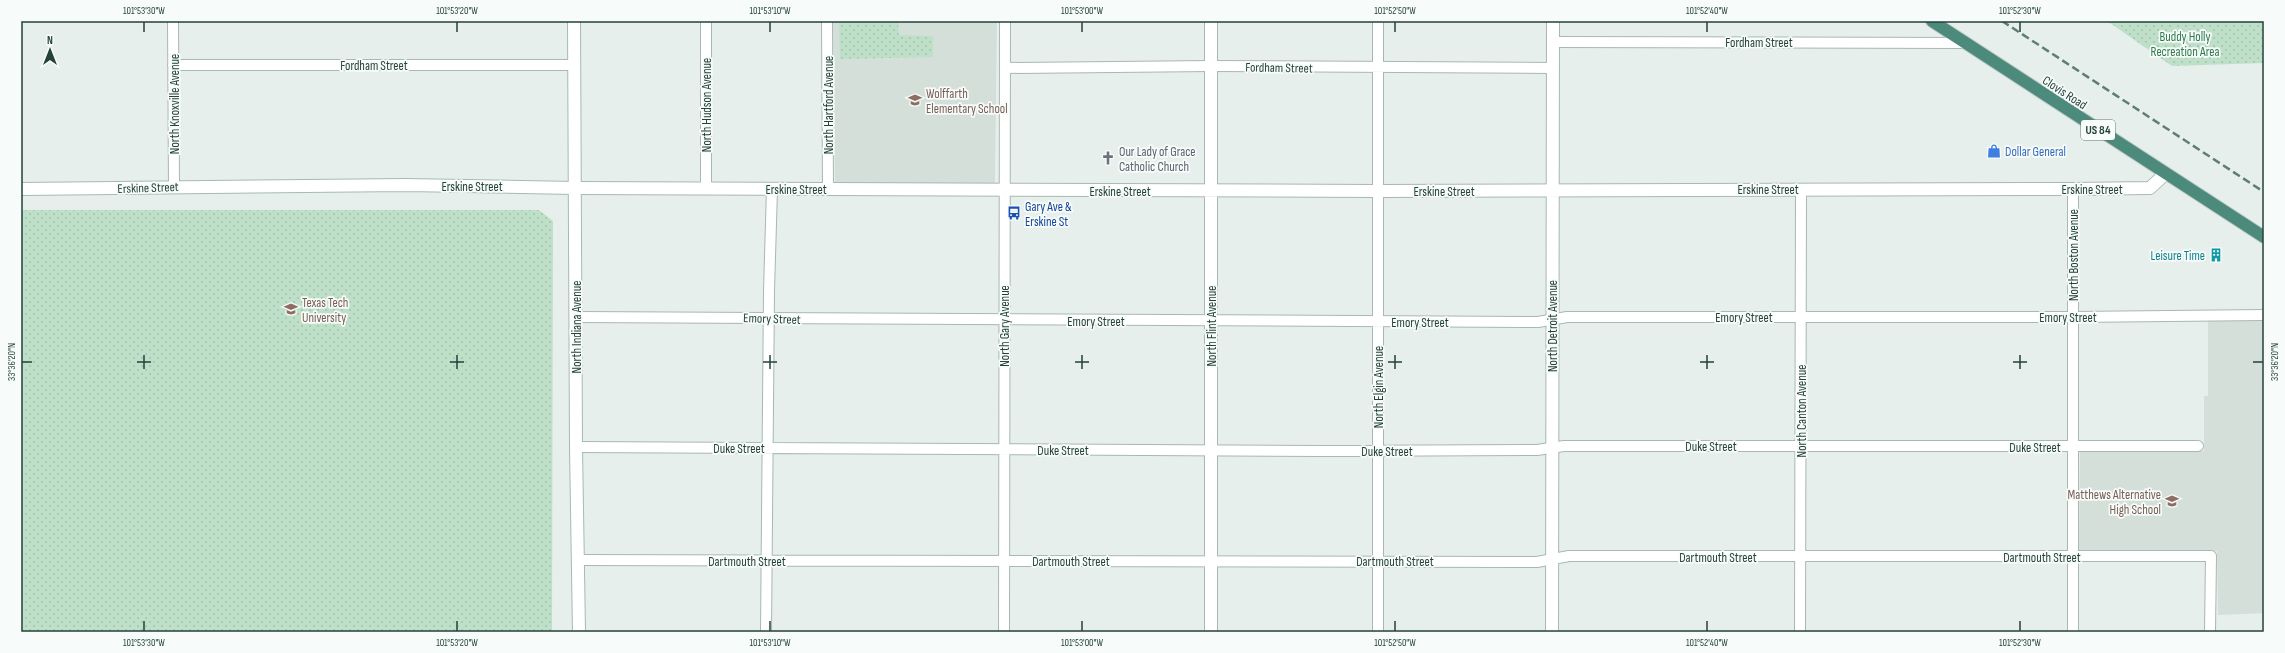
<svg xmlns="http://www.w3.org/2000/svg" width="2285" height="653" font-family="'Sofia Sans Condensed',sans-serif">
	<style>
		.built { fill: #d4dfda }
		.grass { fill: url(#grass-dots) }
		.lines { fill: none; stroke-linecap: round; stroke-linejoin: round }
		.minor-casing { stroke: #a8b8b2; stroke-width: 12 }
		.tertiary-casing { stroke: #a8b8b2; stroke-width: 14 }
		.secondary-casing { stroke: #a4bbb3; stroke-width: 14 }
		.trunk-casing { stroke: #c2cac8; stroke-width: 14 }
		.minor { stroke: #fff; stroke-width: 10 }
		.tertiary { stroke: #fff; stroke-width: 12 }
		.secondary { stroke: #fff; stroke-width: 12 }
		.trunk { stroke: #4c8a7c; stroke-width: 12 }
		.rail { stroke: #5f7d75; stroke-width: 2.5; stroke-dasharray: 8 4; stroke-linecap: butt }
		.ticks { fill: none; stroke: #24423a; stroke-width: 1.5 }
		.labels { text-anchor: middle; stroke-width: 3.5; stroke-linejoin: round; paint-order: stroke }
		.shield { fill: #f7fbf9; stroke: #637a73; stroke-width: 1 }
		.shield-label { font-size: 12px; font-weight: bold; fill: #24423a }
		.park-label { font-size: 13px; fill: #2d7a4b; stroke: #f7fbf9 }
		.street-label { font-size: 13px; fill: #24423a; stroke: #f7fbf9 }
		.education-label { font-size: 13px; fill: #785e54; stroke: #f7fbf9; text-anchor: start }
		.worship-label { font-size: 13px; fill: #5b616d; stroke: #f7fbf9; text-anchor: start }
		.shop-label { font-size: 13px; fill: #366cbe; stroke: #f7fbf9; text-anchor: start }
		.transit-label { font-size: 13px; fill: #164399; stroke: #f7fbf9; text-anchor: start }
		.culture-label { font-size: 13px; fill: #0d838f; stroke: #f7fbf9; text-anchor: end }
		.neatline { fill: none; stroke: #24423a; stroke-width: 1.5 }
		.ticks-label { font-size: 10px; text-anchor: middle; fill: #24423a }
	</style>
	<defs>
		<pattern id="grass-dots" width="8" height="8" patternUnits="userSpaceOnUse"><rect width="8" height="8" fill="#bfe0c8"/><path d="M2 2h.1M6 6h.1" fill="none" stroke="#a4c1ad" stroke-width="1.8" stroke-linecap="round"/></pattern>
	</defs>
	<rect width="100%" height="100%" fill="#e6efeb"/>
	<!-- built -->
	<path class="built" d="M 833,21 L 997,21 L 995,182 L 993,184 L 835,183 Z
		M 2264,319 L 2264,613 L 2218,615 L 2217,551 L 2079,551 L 2080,451 L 2204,451 L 2204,396 L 2208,396 L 2208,321 Z"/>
	<!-- grass -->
	<path class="grass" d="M 839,21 L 898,21 L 899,35 L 933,36 L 933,57 L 840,59 Z
		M 2107,21 L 2264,21 L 2264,63 L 2172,66 Z
		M 21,210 L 539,210 L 553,221 L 552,632 L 21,632 Z"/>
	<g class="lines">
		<!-- minor casing -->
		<g class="minor-casing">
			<path id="minor" d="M 173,21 L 174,187
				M 827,21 L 828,189
				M 1378,21 L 1378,632
				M 1553,42 L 1965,43
				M 173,65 L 575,65
				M 1005,68 L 1211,66 L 1553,68
				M 706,189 L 706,21
				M 2073,189 L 2073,632
				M 576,317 L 1538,322 L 1567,317 L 2074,317 L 2264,315
				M 576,447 L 1324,451 L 1537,450 L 1564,446 L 2198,446
				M 578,560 L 1537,562 L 1569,556 L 2211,556 L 2210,632
				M 766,632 L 769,291 L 772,189
				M 1004,632 L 1005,21
				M 1800,632 L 1801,189"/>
		</g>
		<!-- tertiary casing -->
		<g class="tertiary-casing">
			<path id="tertiary" d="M 575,188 L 1378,191 L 2073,189 L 2150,188 L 2165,174
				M 1211,632 L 1211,21
				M 1552,632 L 1553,21"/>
		</g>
		<!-- secondary casing -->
		<g class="secondary-casing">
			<path id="secondary" d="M 574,21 L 576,447 L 579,632
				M 21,189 L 406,185 L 575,188"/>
		</g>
		<!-- trunk casing -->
		<g class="trunk-casing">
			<path id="trunk" d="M 1932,21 L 2264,237"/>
		</g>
		<!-- minor -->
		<use href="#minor" class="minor"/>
		<!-- tertiary -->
		<use href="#tertiary" class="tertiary"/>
		<!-- secondary -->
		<use href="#secondary" class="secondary"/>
		<!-- trunk -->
		<use href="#trunk" class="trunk"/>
		<!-- rail -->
		<path class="rail" d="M 2002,21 L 2264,192"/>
	</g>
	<!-- ticks -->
	<path class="ticks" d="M 144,22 L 144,32M 457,22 L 457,32M 770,22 L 770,32M 1082,22 L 1082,32M 1395,22 L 1395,32M 1707,22 L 1707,32M 2020,22 L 2020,32M 144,355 L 144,369M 457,355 L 457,369M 770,355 L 770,369M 1082,355 L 1082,369M 1395,355 L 1395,369M 1707,355 L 1707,369M 2020,355 L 2020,369M 22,362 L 32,362M 137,362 L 151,362M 450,362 L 464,362M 763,362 L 777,362M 1075,362 L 1089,362M 1388,362 L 1402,362M 1700,362 L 1714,362M 2013,362 L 2027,362M 2253,362 L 2263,362M 144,621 L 144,631M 457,621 L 457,631M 770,621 L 770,631M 1082,621 L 1082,631M 1395,621 L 1395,631M 1707,621 L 1707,631M 2020,621 L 2020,631"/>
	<!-- icons -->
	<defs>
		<g id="school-bare" transform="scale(1.08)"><path d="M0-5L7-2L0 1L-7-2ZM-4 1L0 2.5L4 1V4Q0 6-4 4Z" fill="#8d6e63" stroke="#f7fbf9" stroke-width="2.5" paint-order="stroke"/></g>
		<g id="shop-bare" transform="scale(1.08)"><path d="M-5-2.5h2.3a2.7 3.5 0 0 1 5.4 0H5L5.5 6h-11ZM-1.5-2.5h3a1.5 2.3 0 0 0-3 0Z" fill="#3f7fe0" stroke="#f7fbf9" stroke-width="2.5" paint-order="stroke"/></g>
		<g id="church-bare" transform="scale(1.08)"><path d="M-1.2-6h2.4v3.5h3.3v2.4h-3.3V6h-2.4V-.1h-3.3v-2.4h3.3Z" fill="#6b7280" stroke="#f7fbf9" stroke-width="2.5" paint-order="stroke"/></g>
		<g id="bus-bare" transform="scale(1.08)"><path d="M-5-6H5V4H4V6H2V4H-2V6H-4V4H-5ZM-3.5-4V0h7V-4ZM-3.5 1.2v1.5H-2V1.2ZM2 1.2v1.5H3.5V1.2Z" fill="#1a4fb4" stroke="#f7fbf9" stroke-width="2.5" paint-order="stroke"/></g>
		<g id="building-bare" transform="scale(1.08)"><path d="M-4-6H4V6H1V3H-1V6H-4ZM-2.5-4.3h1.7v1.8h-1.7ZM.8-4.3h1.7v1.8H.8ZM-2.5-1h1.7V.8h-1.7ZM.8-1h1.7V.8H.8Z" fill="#0f9aa8" stroke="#f7fbf9" stroke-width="2.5" paint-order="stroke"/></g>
		<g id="university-bare" transform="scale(1.08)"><path d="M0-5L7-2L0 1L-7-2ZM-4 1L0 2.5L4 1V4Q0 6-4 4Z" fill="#8d6e63" stroke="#f7fbf9" stroke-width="2.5" paint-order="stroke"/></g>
	</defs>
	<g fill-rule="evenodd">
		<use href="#school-bare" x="915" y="100"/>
		<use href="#shop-bare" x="1994" y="151"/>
		<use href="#church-bare" x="1108" y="158"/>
		<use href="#bus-bare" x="1014" y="213"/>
		<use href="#building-bare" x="2216" y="255"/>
		<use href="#university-bare" x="291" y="309"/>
		<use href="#school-bare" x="2172" y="501"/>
	</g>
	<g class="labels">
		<!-- shield labels -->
		<rect class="shield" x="2081" y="120" width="34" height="20" rx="3"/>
		<g class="shield-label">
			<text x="2098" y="134">US 84</text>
		</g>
		<!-- park labels -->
		<g class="park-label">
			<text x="2185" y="41">Buddy Holly<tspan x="2185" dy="15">Recreation Area</tspan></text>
		</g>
		<!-- street labels -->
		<g class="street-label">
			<text x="1759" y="47">Fordham Street</text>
			<text x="374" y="70">Fordham Street</text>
			<text transform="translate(1279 67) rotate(1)" y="5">Fordham Street</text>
			<text transform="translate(2065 92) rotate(33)" y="5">Clovis Road</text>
			<text transform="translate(174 104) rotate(-90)" y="5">North Knoxville Avenue</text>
			<text transform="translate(706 105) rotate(-90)" y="5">North Hudson Avenue</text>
			<text transform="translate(828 105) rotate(-90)" y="5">North Hartford Avenue</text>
			<text x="472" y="191">Erskine Street</text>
			<text transform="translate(148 187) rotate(-2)" y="5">Erskine Street</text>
			<text x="796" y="194">Erskine Street</text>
			<text x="1768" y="194">Erskine Street</text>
			<text x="2092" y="194">Erskine Street</text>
			<text x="1120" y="196">Erskine Street</text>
			<text x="1444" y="196">Erskine Street</text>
			<text transform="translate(2073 255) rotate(-90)" y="5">North Boston Avenue</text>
			<text x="1744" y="322">Emory Street</text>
			<text x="2068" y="322">Emory Street</text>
			<text transform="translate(772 318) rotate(2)" y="5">Emory Street</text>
			<text x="1096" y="326">Emory Street</text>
			<text x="1420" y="327">Emory Street</text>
			<text transform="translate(1004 326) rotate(-90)" y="5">North Gary Avenue</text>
			<text transform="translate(1211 326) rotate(-90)" y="5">North Flint Avenue</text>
			<text transform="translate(1552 326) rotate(-90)" y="5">North Detroit Avenue</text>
			<text transform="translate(576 327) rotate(-90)" y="5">North Indiana Avenue</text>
			<text transform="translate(1378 387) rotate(-90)" y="5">North Elgin Avenue</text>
			<text transform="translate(1801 411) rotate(-90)" y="5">North Canton Avenue</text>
			<text x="1711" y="451">Duke Street</text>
			<text x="2035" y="452">Duke Street</text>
			<text x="739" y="453">Duke Street</text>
			<text x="1063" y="455">Duke Street</text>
			<text x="1387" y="456">Duke Street</text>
			<text x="1718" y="562">Dartmouth Street</text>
			<text x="2042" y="562">Dartmouth Street</text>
			<text x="747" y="566">Dartmouth Street</text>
			<text x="1071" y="566">Dartmouth Street</text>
			<text x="1395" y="566">Dartmouth Street</text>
		</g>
		<!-- education labels -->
		<g class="education-label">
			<text x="926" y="98">Wolffarth<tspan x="926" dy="15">Elementary School</tspan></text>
			<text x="302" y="307">Texas Tech<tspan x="302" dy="15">University</tspan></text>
			<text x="2161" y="499" text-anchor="end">Matthews Alternative<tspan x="2161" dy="15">High School</tspan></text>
		</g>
		<!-- worship labels -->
		<g class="worship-label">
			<text x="1119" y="156">Our Lady of Grace<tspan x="1119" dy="15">Catholic Church</tspan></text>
		</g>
		<!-- shop labels -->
		<g class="shop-label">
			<text x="2005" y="156">Dollar General</text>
		</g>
		<!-- transit labels -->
		<g class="transit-label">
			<text x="1025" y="211">Gary Ave &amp;<tspan x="1025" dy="15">Erskine St</tspan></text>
		</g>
		<!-- culture labels -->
		<g class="culture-label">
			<text x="2205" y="260">Leisure Time</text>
		</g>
	</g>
	<!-- border -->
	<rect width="2285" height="653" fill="none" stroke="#f7fbf9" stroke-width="44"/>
	<!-- north arrow -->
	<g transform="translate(50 50)" stroke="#f7fbf9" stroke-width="3" paint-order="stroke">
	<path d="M0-3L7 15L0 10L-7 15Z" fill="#24423a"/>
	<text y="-6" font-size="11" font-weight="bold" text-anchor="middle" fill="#24423a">N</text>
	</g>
	<rect x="22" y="22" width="2241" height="609" class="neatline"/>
	<g class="ticks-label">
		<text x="144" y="14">101°53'30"W</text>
		<text x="457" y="14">101°53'20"W</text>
		<text x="770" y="14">101°53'10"W</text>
		<text x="1082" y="14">101°53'00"W</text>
		<text x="1395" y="14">101°52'50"W</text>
		<text x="1707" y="14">101°52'40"W</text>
		<text x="2020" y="14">101°52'30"W</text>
		<text transform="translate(11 362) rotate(-90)" y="4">33°36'20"N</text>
		<text transform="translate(2274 362) rotate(-90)" y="4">33°36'20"N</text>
		<text x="144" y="646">101°53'30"W</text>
		<text x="457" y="646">101°53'20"W</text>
		<text x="770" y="646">101°53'10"W</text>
		<text x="1082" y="646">101°53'00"W</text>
		<text x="1395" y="646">101°52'50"W</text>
		<text x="1707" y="646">101°52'40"W</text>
		<text x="2020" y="646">101°52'30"W</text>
	</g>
</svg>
